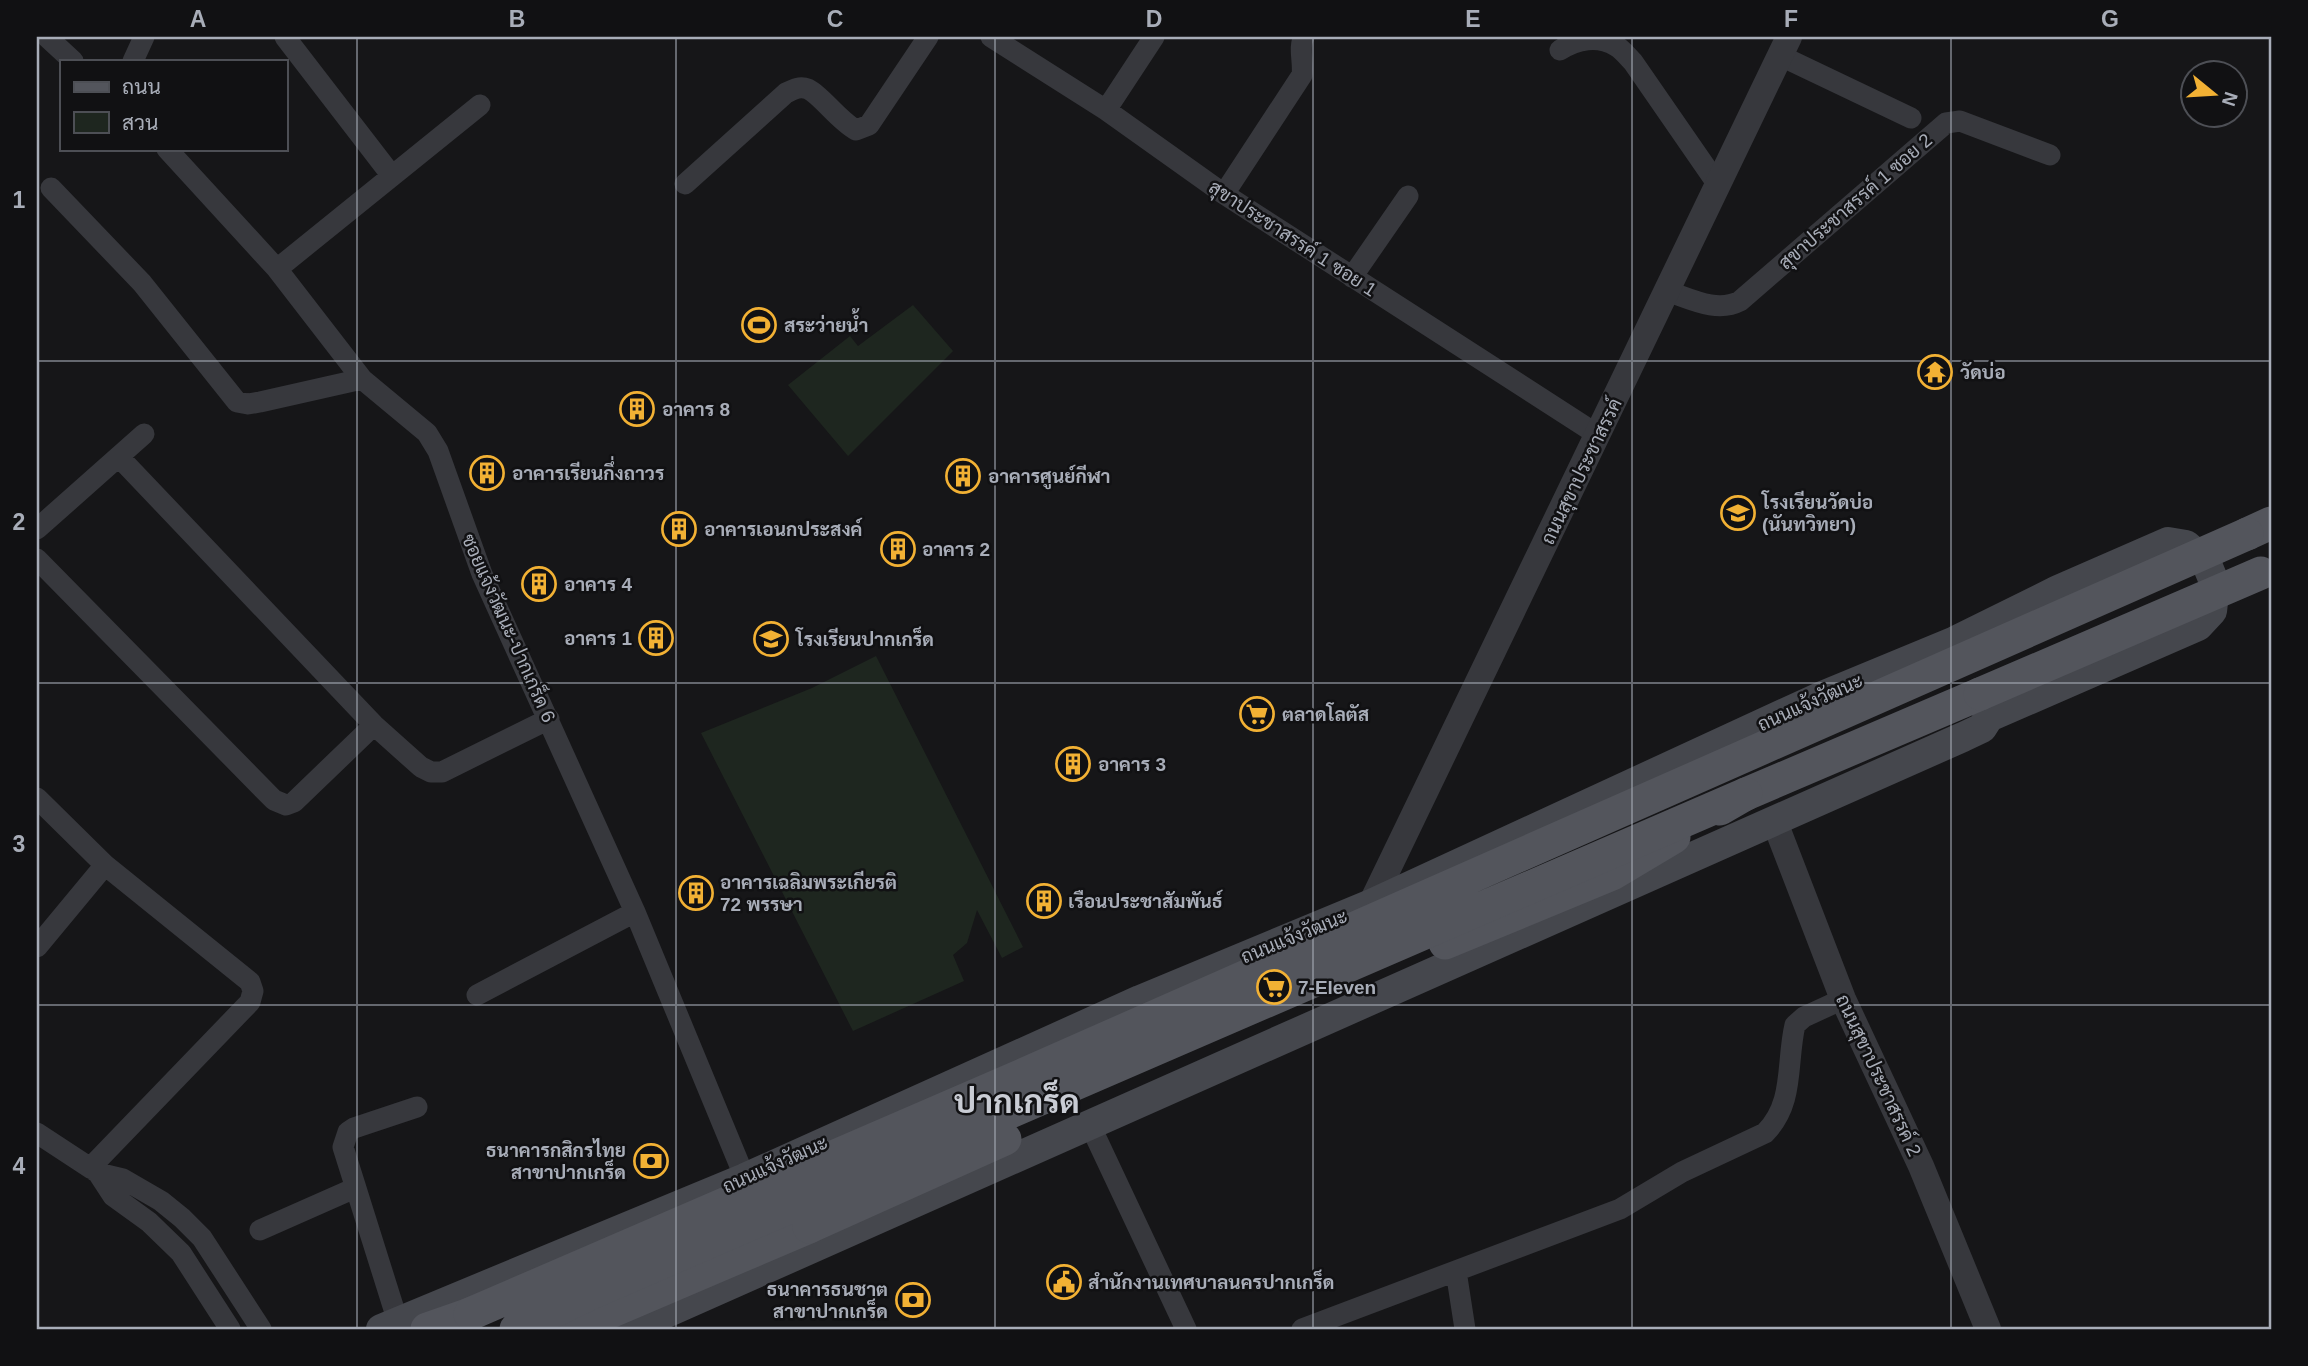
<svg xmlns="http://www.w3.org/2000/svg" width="2308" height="1366" font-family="Helvetica,Sarabun,sans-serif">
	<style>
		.green { fill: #1e261f }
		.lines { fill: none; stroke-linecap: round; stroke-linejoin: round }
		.minor { stroke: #37383d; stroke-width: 21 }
		.tertiary { stroke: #37383d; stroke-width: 26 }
		.secondary { stroke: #45474d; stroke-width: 30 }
		.primary { stroke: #53555c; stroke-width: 33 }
		.primary-bridge { stroke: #53555c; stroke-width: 33 }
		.grid { fill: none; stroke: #a8adb8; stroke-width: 2; stroke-opacity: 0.55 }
		.labels { text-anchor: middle; stroke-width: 5; stroke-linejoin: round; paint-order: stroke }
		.street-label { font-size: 19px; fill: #a8adb8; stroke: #111113 }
		.poi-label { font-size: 19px; font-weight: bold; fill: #a8adb8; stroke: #111113; text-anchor: start }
		.town-label { font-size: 33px; font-weight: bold; fill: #c9ccd4; stroke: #111113 }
		.neatline { fill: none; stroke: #a8adb8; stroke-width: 2.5 }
		.grid-label { font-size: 23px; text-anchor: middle; font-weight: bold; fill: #a8adb8 }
	</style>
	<rect width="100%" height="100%" fill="#161618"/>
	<!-- green -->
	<path class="green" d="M 913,305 L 953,351 L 848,456 L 788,385 L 850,336 L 858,346 Z
		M 876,656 L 1023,947 L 1002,958 L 977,910 L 967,943 L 953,955 L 964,981 L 853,1031 L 701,733 L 812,688 Z"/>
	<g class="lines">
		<!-- minor -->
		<path class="minor" d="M 47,37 L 73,61
			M 285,37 L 392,176
			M 991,37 L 1106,110 L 1224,194 L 1598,435
			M 1560,50 C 1577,39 1598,35 1616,46 C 1622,49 1628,57 1633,62 L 1718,185
			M 1781,56 L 1911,118
			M 133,61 L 144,37
			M 1106,110 L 1154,37
			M 167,149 L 277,269 L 362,379 L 427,433 L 438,451 L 482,574 L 635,912 L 745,1178
			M 685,184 L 786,93 C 794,89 800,86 808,89 C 821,95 838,120 856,130 L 869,125 L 928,37
			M 51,188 L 142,283 L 237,402 L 248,404 L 260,402 L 362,379
			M 1224,194 L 1302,75 C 1304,63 1298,47 1304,37
			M 277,269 L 480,105
			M 1352,277 L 1408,196
			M 1667,291 C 1691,299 1717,313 1740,301 L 1946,123 L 1960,121 L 2050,155
			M 119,457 L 374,725 L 421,767 L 431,772 L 442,772 L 549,719
			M 37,529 L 144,434
			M 37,559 L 274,800 L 286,805 L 294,802 L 374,725
			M 37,798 L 105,865 L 250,982 L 253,991 L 250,1002 L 90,1168
			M 37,947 L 105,865
			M 477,995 L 635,912
			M 1090,1125 L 1186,1329
			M 37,1133 L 98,1173 L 123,1179 L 161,1201 L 182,1218 L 202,1238 L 261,1329
			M 98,1173 L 113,1196 L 149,1222 L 181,1253 L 230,1329
			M 260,1230 L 355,1188
			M 1456,1271 L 1465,1329
			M 398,1322 L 343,1147 L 348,1132 L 354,1128 L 417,1107
			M 1302,1329 L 1620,1209 L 1682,1172 L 1765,1133 C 1795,1103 1786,1063 1795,1025 L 1804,1017 L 1843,999"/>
		<!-- tertiary -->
		<path class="tertiary" d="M 1774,820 L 1843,999 L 1921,1166 L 1988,1329
			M 1371,904 L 1789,37"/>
		<!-- secondary -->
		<path class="secondary" d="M 381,1329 L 745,1178 L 1140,1000 L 1371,904 L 1822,696 L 1955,641 L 2058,590 L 2168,542 L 2186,545 L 2206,562 L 2215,584 L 2212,611 L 2198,626 L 1989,717 L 1982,728 L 1963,737 L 630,1329"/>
		<!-- primary -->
		<path class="primary" d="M 2247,534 L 2271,523
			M 1720,809 L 1746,794 L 1980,694
			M 1445,943 L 1612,874 L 1674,837
			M 427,1329 L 470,1314
			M 570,1329 L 809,1227"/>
		<!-- primary-bridge -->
		<path class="primary-bridge" d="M 1980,694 L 2261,573
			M 809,1227 L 1005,1139
			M 470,1314 L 1002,1084 L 2247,534
			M 516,1329 L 596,1291 L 1746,794"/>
	</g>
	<!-- grid -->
	<path class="grid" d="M 357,37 L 357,1329M 676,37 L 676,1329M 995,37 L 995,1329M 1313,37 L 1313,1329M 1632,37 L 1632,1329M 1951,37 L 1951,1329M 37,361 L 2271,361M 37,683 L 2271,683M 37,1005 L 2271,1005"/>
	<!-- icons -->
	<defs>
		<g id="stadium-ring" transform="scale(1.75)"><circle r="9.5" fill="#111113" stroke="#f2b134" stroke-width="1.5"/><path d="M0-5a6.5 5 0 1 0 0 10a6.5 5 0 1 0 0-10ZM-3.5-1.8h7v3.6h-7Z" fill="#f2b134"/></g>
		<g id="temple-ring" transform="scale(1.75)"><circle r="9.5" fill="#111113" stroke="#f2b134" stroke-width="1.5"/><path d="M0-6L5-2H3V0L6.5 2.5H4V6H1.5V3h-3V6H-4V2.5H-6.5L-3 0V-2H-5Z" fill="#f2b134"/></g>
		<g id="building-ring" transform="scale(1.75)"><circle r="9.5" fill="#111113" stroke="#f2b134" stroke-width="1.5"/><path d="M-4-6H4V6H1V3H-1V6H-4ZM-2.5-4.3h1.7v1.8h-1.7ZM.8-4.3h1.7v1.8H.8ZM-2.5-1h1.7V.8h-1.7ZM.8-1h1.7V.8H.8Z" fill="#f2b134"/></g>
		<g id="school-ring" transform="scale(1.75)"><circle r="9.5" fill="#111113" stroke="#f2b134" stroke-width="1.5"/><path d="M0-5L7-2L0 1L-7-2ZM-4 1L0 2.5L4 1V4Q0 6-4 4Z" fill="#f2b134"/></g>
		<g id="supermarket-ring" transform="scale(1.75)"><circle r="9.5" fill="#111113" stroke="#f2b134" stroke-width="1.5"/><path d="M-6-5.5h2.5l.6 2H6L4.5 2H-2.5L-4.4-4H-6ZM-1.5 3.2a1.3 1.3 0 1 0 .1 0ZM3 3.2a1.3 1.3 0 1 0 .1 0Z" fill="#f2b134"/></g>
		<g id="bank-ring" transform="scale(1.75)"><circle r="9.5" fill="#111113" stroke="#f2b134" stroke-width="1.5"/><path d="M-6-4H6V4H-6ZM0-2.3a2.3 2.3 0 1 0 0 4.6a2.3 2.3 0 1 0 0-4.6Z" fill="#f2b134"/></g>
		<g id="civic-ring" transform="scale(1.75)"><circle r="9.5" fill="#111113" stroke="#f2b134" stroke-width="1.5"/><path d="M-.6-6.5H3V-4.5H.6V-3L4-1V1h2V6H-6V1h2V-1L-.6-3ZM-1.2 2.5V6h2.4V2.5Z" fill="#f2b134"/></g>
	</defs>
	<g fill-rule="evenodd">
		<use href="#stadium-ring" x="759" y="325"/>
		<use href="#temple-ring" x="1935" y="372"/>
		<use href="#building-ring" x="637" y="409"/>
		<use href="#building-ring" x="487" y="473"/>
		<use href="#building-ring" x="963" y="476"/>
		<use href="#school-ring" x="1738" y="513"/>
		<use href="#building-ring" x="679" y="529"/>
		<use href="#building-ring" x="898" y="549"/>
		<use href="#building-ring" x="539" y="584"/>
		<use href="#building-ring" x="656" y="638"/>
		<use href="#school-ring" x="771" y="639"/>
		<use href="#supermarket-ring" x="1257" y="714"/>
		<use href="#building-ring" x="1073" y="764"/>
		<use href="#building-ring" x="696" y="893"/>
		<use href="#building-ring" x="1044" y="901"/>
		<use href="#supermarket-ring" x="1274" y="987"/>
		<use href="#bank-ring" x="651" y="1161"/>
		<use href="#civic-ring" x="1064" y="1282"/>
		<use href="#bank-ring" x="913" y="1300"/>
	</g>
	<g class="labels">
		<!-- street labels -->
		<g class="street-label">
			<text transform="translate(1855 201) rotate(-41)" y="7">สุขาประชาสรรค์ 1 ซอย 2</text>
			<text transform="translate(1293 238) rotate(33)" y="7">สุขาประชาสรรค์ 1 ซอย 1</text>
			<text transform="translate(1581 471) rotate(-64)" y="7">ถนนสุขาประชาสรรค์</text>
			<text transform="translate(509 628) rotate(66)" y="7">ซอยแจ้งวัฒนะ-ปากเกร็ด 6</text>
			<text transform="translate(1810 702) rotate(-24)" y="7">ถนนแจ้งวัฒนะ</text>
			<text transform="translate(1294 936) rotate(-22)" y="7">ถนนแจ้งวัฒนะ</text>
			<text transform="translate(1879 1075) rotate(65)" y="7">ถนนสุขาประชาสรรค์ 2</text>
			<text transform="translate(775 1164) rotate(-24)" y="7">ถนนแจ้งวัฒนะ</text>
		</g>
		<!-- poi labels -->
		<g class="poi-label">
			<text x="784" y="332">สระว่ายน้ำ</text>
			<text x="1960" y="379">วัดบ่อ</text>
			<text x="662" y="416">อาคาร 8</text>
			<text x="512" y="480">อาคารเรียนกึ่งถาวร</text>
			<text x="988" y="483">อาคารศูนย์กีฬา</text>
			<text x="1762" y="509">โรงเรียนวัดบ่อ<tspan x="1762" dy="22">(นันทวิทยา)</tspan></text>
			<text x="704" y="536">อาคารเอนกประสงค์</text>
			<text x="922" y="556">อาคาร 2</text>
			<text x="564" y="591">อาคาร 4</text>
			<text x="632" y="645" text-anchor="end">อาคาร 1</text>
			<text x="796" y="646">โรงเรียนปากเกร็ด</text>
			<text x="1282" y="721">ตลาดโลตัส</text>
			<text x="1098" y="771">อาคาร 3</text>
			<text x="720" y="889">อาคารเฉลิมพระเกียรติ<tspan x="720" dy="22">72 พรรษา</tspan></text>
			<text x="1068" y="908">เรือนประชาสัมพันธ์</text>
			<text x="1298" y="994">7-Eleven</text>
			<text x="626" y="1157" text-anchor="end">ธนาคารกสิกรไทย<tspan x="626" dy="22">สาขาปากเกร็ด</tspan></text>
			<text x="1088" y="1289">สำนักงานเทศบาลนครปากเกร็ด</text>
			<text x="888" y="1296" text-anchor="end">ธนาคารธนชาต<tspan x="888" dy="22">สาขาปากเกร็ด</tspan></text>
		</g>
		<!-- town labels -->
		<g class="town-label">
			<text x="1017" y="1113">ปากเกร็ด</text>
		</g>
	</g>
	<!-- border -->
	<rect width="2308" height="1366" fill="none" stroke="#111113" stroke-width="77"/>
	<!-- legend -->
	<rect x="60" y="60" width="228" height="91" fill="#111113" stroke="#4d4f55" stroke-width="2"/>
	<rect x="74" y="82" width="35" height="10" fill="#53555c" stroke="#4d4f55" stroke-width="2"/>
	<text x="122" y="94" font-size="21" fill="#a8adb8">ถนน</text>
	<rect x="74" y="112" width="35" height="21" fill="#1e261f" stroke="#4d4f55" stroke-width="2"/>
	<text x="122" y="130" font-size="21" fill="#a8adb8">สวน</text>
	<!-- north arrow -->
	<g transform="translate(2214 94) rotate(108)"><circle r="33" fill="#111113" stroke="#4d4f55" stroke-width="2"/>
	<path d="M0-5L12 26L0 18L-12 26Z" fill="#f2b134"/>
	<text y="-10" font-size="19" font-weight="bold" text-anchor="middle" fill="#a8adb8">N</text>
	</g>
	<rect x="38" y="38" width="2232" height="1290" class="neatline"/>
	<g class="grid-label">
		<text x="198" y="27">A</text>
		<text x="517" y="27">B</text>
		<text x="835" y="27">C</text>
		<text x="1154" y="27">D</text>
		<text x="1473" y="27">E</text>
		<text x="1791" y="27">F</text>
		<text x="2110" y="27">G</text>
		<text x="19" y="208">1</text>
		<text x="19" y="530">2</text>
		<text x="19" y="852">3</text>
		<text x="19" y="1174">4</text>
	</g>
</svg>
